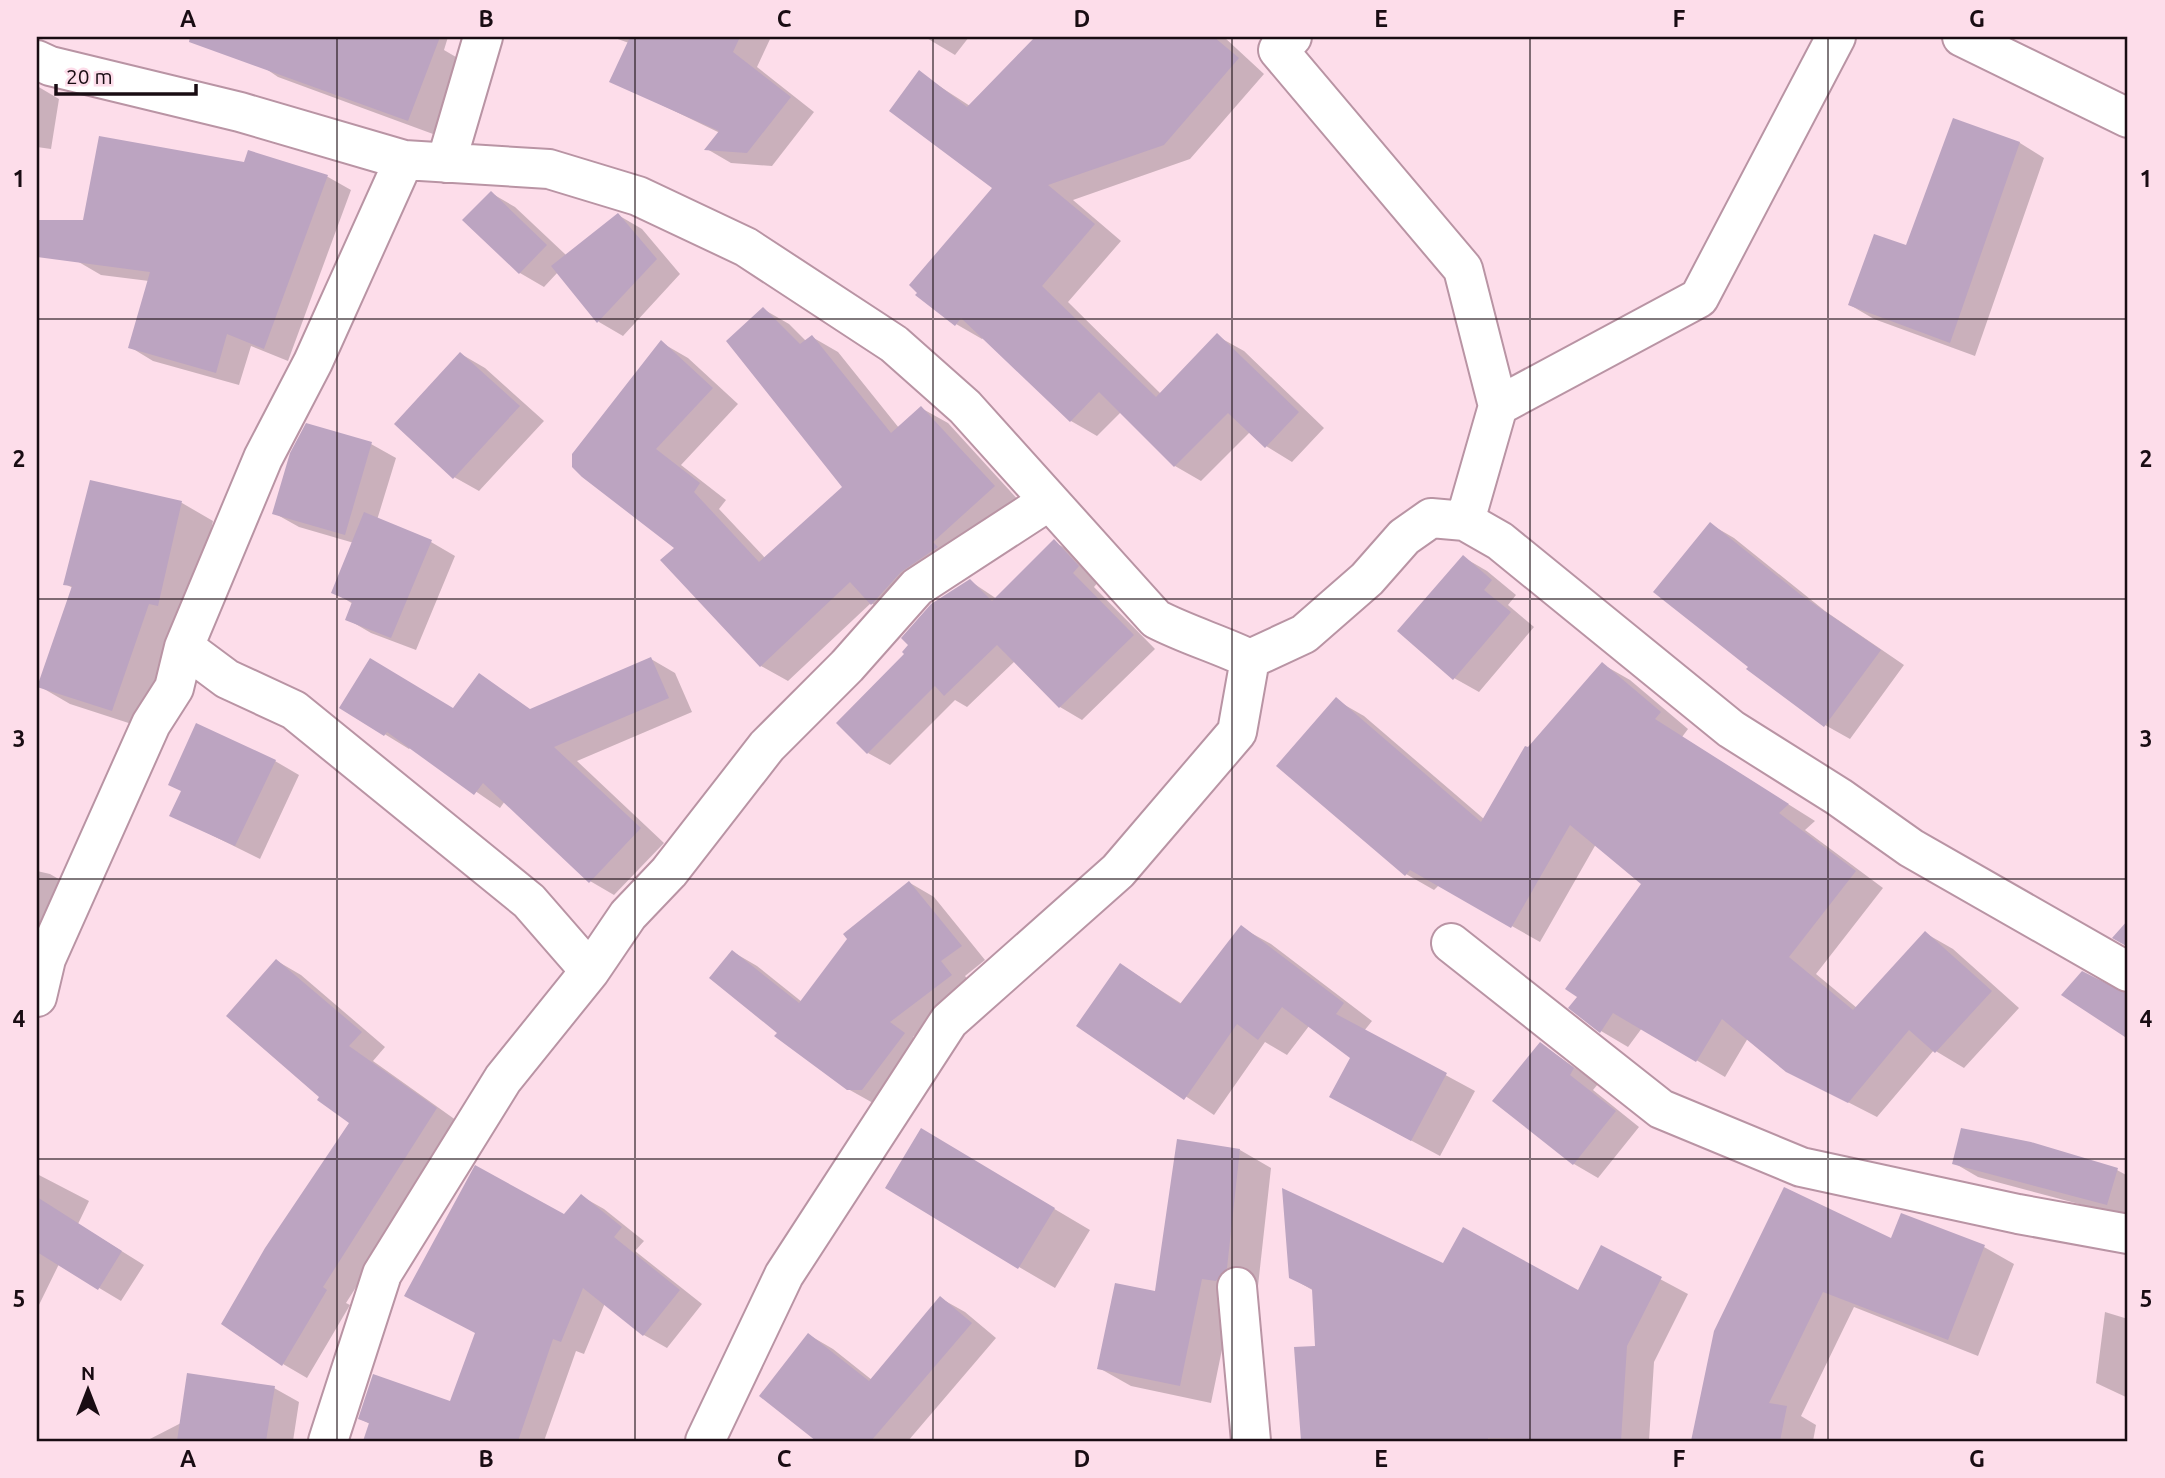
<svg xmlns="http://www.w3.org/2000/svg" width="2165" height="1478" font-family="Ubuntu,sans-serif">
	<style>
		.shadow { fill: #0003 }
		.building { fill: #bca4c1 }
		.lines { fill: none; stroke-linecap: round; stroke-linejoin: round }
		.street-casing { stroke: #b994a4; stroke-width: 42 }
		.street { stroke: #fff; stroke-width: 38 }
		.grid { fill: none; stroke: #190c13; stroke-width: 2; stroke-opacity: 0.55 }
		.neatline { fill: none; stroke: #190c13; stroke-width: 2.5 }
		.grid-label { font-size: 23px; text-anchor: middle; font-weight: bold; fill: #190c13 }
	</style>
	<rect width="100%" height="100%" fill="#fdddea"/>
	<!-- shadow -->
	<path class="shadow" d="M 244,37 L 448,37 L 444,50 L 461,60 L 433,134 L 278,77 L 238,50 Z
		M 612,37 L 771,37 L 757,67 L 814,112 L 772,166 L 731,163 L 707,149 L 720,133 L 612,81 L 629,43 Z
		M 925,37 L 969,37 L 955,55 Z
		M 1038,37 L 1224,37 L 1264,74 L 1190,159 L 1073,200 L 1121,241 L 1068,302 L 1161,394 L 1217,336 L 1244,351 L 1324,428 L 1292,462 L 1266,446 L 1250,432 L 1201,481 L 1175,466 L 1121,412 L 1097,436 L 1071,421 L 984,337 L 982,339 L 956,324 L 995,188 L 919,73 L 970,106 Z
		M 37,86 L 59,99 L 51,149 L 37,147 Z
		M 1954,120 L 2020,143 L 2044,158 L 1975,356 L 1874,319 L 1850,305 L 1907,248 Z
		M 249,152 L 328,177 L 351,190 L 288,361 L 251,346 L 239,385 L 153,361 L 130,347 L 149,281 L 101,275 L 77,261 L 245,164 Z
		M 491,193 L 515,207 L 566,255 L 618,215 L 642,229 L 680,274 L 623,336 L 599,322 L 558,272 L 544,287 L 520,273 Z
		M 763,309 L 789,324 L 806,341 L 812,337 L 838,352 L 899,428 L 921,408 L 948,423 L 1020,502 L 899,619 L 871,603 L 788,681 L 761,666 L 663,561 L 676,548 L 583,476 L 662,343 L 688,358 L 738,404 L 681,465 L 726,500 L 719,509 L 766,559 L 844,487 Z
		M 461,354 L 485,368 L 544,421 L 479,491 L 454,477 L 397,424 Z
		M 371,444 L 396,458 L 377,520 L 431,542 L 455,556 L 416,650 L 371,633 L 347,619 L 353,604 L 334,592 L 354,543 L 299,527 L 274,513 Z
		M 91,482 L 182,503 L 213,521 L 190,622 L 144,728 L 70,704 L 39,686 L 73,588 L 65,584 Z
		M 1710,524 L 1734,538 L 1825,611 L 1904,665 L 1850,739 L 1825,725 L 1749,668 Z
		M 1054,542 L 1076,554 L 1100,580 L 1094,587 L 1155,649 L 1082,720 L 1060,707 L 1015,661 L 967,707 L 955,700 L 890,765 L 868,753 L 907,654 L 970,581 L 997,599 Z
		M 1463,557 L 1487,571 L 1516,595 L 1508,605 L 1534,627 L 1479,692 L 1454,678 Z
		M 651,659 L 675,673 L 692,712 L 577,761 L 664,843 L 614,895 L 590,881 L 505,801 L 500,808 L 411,747 L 409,749 L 342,708 L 454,710 L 480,675 L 536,715 Z
		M 1602,664 L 1630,680 L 1688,729 L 1682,737 L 1815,821 L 1805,830 L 1883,888 L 1816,974 L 1857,1008 L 1925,933 L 1953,949 L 2019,1008 L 1964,1068 L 1934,1050 L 1877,1117 L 1787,1071 L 1748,1038 L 1725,1077 L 1642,1028 L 1628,1047 L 1601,1031 L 1579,997 L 1643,883 L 1596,844 L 1540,942 L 1439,885 L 1434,890 L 1406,874 L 1336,700 L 1364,716 L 1484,819 L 1528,750 Z
		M 275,761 L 299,775 L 260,859 L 171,815 L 183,791 Z
		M 37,871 L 50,874 L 74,888 L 37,956 Z
		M 910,883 L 934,897 L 985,960 L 965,976 L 976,990 L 913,1037 L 928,1048 L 873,1103 L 848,1089 L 779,1033 L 733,952 L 757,966 L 802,1002 Z
		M 1242,928 L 1271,944 L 1372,1021 L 1364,1031 L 1475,1091 L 1440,1156 L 1360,1113 L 1352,1058 L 1309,1026 L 1287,1055 L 1265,1042 L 1214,1115 L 1078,1025 L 1121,965 L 1182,1004 Z
		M 277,961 L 301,975 L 385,1047 L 373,1061 L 460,1123 L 346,1303 L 350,1305 L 307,1378 L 283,1364 L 351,1122 L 321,1097 Z
		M 1541,1044 L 1598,1084 L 1593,1090 L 1639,1127 L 1598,1178 L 1574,1164 Z
		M 1240,1150 L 1271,1168 L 1258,1286 L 1248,1298 L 1233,1296 L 1211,1403 L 1131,1386 L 1099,1368 L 1156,1293 Z
		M 958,1152 L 1090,1230 L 1055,1288 L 1019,1267 Z
		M 1954,1163 L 2117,1170 L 2128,1176 L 2128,1217 L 1978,1177 Z
		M 37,1174 L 89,1201 L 78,1224 L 144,1265 L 121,1301 L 59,1264 L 37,1309 Z
		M 581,1196 L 604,1209 L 644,1241 L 635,1251 L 702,1304 L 667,1348 L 644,1335 L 605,1303 L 584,1354 L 576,1351 L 544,1441 L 364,1441 L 370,1424 L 360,1419 L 451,1403 Z
		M 1892,1241 L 1984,1247 L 2014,1264 L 1978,1356 L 1854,1307 L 1801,1416 L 1816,1425 L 1813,1441 L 1693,1441 L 1716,1331 Z
		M 1602,1248 L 1688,1294 L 1654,1362 L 1649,1441 L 1303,1441 L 1296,1349 L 1317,1347 L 1314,1291 L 1290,1277 L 1444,1265 L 1579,1292 Z
		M 940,1298 L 965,1312 L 996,1338 L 908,1441 L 819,1441 L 761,1396 L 809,1335 L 833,1349 L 872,1380 Z
		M 2105,1312 L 2128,1319 L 2128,1398 L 2096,1383 Z
		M 274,1388 L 299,1402 L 293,1441 L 146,1441 L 181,1423 Z"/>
	<!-- building -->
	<path class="building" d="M 190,37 L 440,37 L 408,121 L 189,42 Z
		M 630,37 L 740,37 L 733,52 L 791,97 L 747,153 L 704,150 L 719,131 L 609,82 Z
		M 1035,37 L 1214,37 L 1239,58 L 1164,145 L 1048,185 L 1095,224 L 1042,286 L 1156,397 L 1217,333 L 1299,412 L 1265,448 L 1228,413 L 1174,467 L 1099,392 L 1070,422 L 961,318 L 955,326 L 915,295 L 917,293 L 909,285 L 992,188 L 889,111 L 919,70 L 967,107 Z
		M 1953,118 L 2020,142 L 1950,343 L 1848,305 L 1874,234 L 1906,245 Z
		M 99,136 L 244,162 L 248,150 L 328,175 L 264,349 L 227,334 L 216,373 L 128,348 L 150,272 L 37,257 L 37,220 L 83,220 Z
		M 491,191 L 547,245 L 519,274 L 462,220 Z
		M 618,213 L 657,259 L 597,323 L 551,266 Z
		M 763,307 L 800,344 L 812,335 L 891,433 L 921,406 L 995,486 L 933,542 L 938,547 L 901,572 L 871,605 L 850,582 L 760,667 L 660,560 L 674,548 L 582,477 L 572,467 L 572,454 L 661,340 L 713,388 L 656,449 L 700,483 L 694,492 L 759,562 L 842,487 L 726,341 Z
		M 460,352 L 520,406 L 453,479 L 394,424 Z
		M 306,423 L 372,442 L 345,535 L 272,514 L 290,453 Z
		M 90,480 L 182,501 L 158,606 L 149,604 L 112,711 L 37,687 L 72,586 L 63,585 Z
		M 364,512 L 432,540 L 391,638 L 345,620 L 352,602 L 331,593 Z
		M 1710,522 L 1801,595 L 1881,650 L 1824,727 L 1746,669 L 1748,667 L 1653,592 Z
		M 1054,539 L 1079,566 L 1073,573 L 1134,635 L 1059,708 L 997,645 L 944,696 L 935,686 L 867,754 L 836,723 L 904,654 L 902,652 L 908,645 L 901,638 L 931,604 L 970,579 L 992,601 Z
		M 1463,555 L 1492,580 L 1484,590 L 1511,612 L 1453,680 L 1397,631 Z
		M 651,657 L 669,698 L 554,747 L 641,828 L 589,883 L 483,783 L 474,795 L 387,732 L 384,736 L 339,708 L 370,658 L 453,708 L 479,673 L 530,709 Z
		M 1602,662 L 1661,712 L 1655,719 L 1789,804 L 1779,813 L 1856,871 L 1789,957 L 1853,1010 L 1925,931 L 1992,991 L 1935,1053 L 1909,1030 L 1848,1103 L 1786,1072 L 1722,1019 L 1696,1062 L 1613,1013 L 1600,1033 L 1568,1008 L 1577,997 L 1565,989 L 1641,884 L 1570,825 L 1511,928 L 1410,870 L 1405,876 L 1276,766 L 1336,697 L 1481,822 L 1525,746 L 1528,747 Z
		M 196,723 L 276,760 L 235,846 L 169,816 L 181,791 L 168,785 Z
		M 909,881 L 962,946 L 941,961 L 952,975 L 890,1022 L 905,1033 L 862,1090 L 847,1090 L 774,1036 L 777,1033 L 709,978 L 732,950 L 799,1003 L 847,939 L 843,934 Z
		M 2128,920 L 2128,947 L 2112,938 Z
		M 1241,925 L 1344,1003 L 1336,1014 L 1447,1073 L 1411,1141 L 1329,1097 L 1350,1058 L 1282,1007 L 1258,1040 L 1237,1024 L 1184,1100 L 1076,1026 L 1120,963 L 1180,1004 Z
		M 276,959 L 362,1032 L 349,1046 L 437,1108 L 323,1287 L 327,1290 L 282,1366 L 221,1324 L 265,1248 L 349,1123 L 317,1100 L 319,1097 L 226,1016 Z
		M 2082,971 L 2128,994 L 2128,1039 L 2061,995 Z
		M 1540,1042 L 1574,1068 L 1570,1075 L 1616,1111 L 1573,1165 L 1492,1101 Z
		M 921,1128 L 1055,1208 L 1018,1269 L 885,1188 Z
		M 1961,1128 L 2031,1142 L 2118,1168 L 2107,1205 L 1952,1164 Z
		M 1177,1139 L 1240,1149 L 1227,1268 L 1216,1281 L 1202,1279 L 1180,1386 L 1097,1369 L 1115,1283 L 1155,1291 Z
		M 475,1165 L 564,1214 L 581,1194 L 622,1227 L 614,1237 L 680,1290 L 643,1336 L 583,1288 L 561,1342 L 553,1339 L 518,1441 L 363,1441 L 369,1423 L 358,1419 L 373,1374 L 450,1401 L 475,1333 L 404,1296 Z
		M 1784,1187 L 1891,1238 L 1901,1213 L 1985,1245 L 1948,1340 L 1823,1292 L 1769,1403 L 1787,1406 L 1780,1441 L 1691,1441 L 1714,1331 Z
		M 1282,1188 L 1443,1263 L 1463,1227 L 1578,1290 L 1601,1245 L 1662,1277 L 1627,1346 L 1621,1441 L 1488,1438 L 1488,1441 L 1301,1441 L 1294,1347 L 1315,1346 L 1312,1289 L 1289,1278 Z
		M 37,1197 L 122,1251 L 98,1290 L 37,1252 Z
		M 940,1296 L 972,1323 L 871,1441 L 816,1441 L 759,1396 L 808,1333 L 869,1381 Z
		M 187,1373 L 275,1386 L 266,1441 L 177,1441 Z"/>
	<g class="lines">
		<!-- street casing -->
		<g class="street-casing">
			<path id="street" d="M 1292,37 L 1278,50 L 1463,269 L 1498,406 L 1465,521
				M 1962,37 L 2128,118
				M 37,60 L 50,66 L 240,112 L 404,160 L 549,169 L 638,196 L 746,247 L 894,344 L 965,407 L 1156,619 C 1187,635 1219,644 1250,659 L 1304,634 L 1367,579 L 1404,537 L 1431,518 L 1465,521 L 1500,541 L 1731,729 L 1839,797 L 1911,848 L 2128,972
				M 446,163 L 483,37
				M 1498,406 L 1699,298 L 1836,37
				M 184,647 L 227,679 L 294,710 L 529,901 L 590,971 L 628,915 L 669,872 L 767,746 L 847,666 L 917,587 L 1049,501
				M 1451,943 L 1661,1109 L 1801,1167 L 2018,1214 L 2128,1234
				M 37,997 L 46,959 L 151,724 L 174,688 L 184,647 L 263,458 L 313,362 L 404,160
				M 1237,1287 L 1251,1441
				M 328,1441 L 382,1274 L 503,1079 L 590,971
				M 705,1441 L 784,1275 L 949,1021 L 1118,871 L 1237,732 L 1250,659"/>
		</g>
		<!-- street -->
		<use href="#street" class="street"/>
	</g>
	<!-- grid -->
	<path class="grid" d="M 337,37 L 337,1441M 635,37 L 635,1441M 933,37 L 933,1441M 1232,37 L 1232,1441M 1530,37 L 1530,1441M 1828,37 L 1828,1441M 37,319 L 2128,319M 37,599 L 2128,599M 37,879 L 2128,879M 37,1159 L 2128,1159"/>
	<!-- border -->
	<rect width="2165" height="1478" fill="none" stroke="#fdddea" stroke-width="77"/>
	<!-- north arrow -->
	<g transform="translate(88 1390)" stroke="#fdddea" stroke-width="5" paint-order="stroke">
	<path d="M0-5L12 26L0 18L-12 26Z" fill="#190c13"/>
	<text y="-10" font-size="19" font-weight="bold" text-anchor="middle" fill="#190c13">N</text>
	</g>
	<!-- scale -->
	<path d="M56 84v10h140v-10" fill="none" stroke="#190c13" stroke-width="3.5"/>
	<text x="66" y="84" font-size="21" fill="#190c13" stroke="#fdddea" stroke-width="5" paint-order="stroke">20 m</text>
	<rect x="38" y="38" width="2088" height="1402" class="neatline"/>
	<g class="grid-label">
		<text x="188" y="27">A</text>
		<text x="486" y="27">B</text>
		<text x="784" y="27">C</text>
		<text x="1082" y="27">D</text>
		<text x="1381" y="27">E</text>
		<text x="1679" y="27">F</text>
		<text x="1977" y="27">G</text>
		<text x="19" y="187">1</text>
		<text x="2146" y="187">1</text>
		<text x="19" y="467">2</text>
		<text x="2146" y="467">2</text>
		<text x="19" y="747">3</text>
		<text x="2146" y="747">3</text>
		<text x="19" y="1027">4</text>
		<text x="2146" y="1027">4</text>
		<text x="19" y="1307">5</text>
		<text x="2146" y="1307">5</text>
		<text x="188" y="1467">A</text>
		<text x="486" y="1467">B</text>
		<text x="784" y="1467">C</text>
		<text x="1082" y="1467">D</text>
		<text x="1381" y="1467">E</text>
		<text x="1679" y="1467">F</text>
		<text x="1977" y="1467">G</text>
	</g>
</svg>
